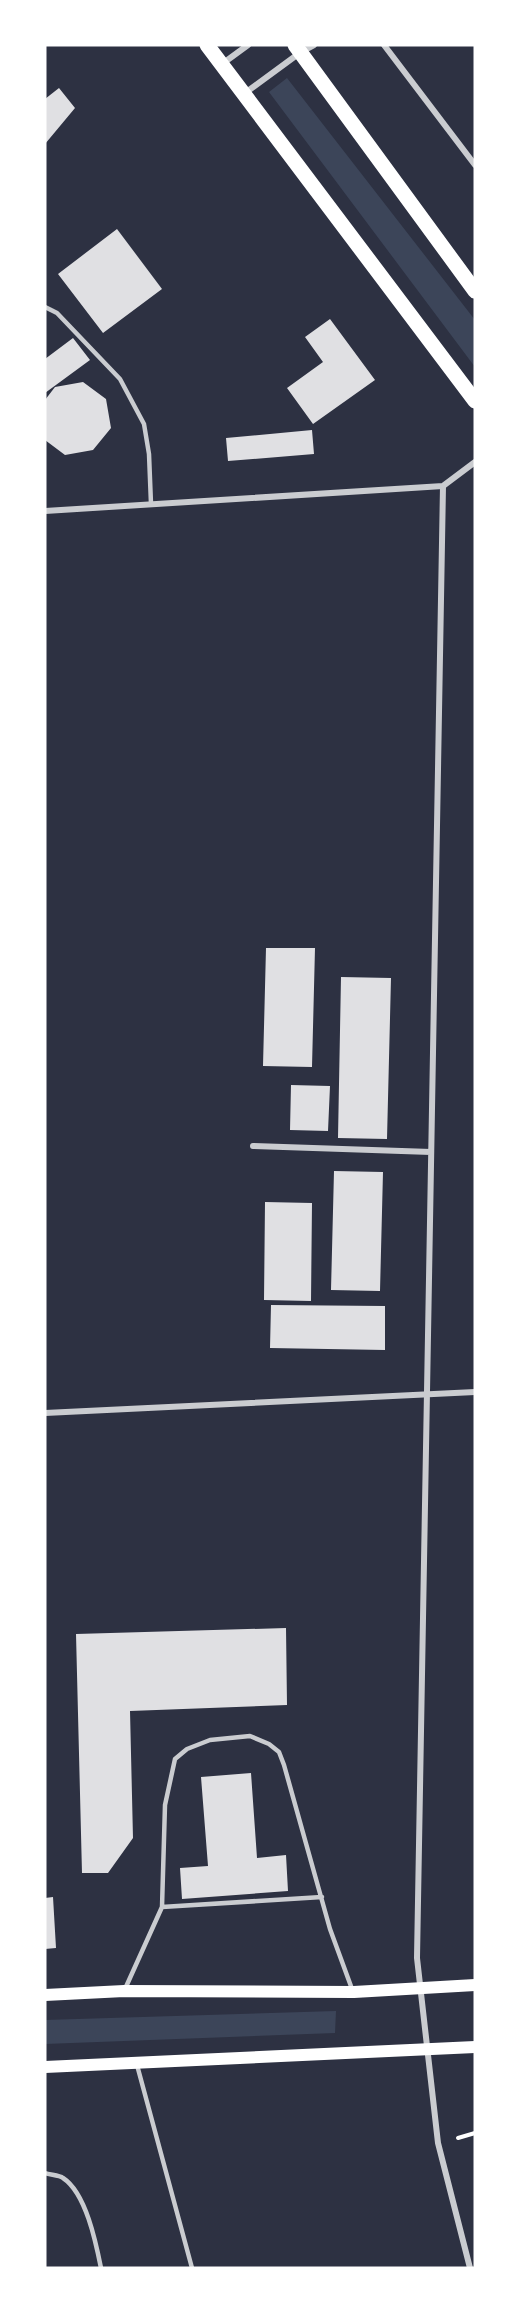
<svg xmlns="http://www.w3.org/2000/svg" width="520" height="2313" font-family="'Source Sans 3',sans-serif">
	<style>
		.green { fill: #3c4559 }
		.building { fill: #e0e0e3 }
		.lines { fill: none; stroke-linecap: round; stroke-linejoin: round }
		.path { stroke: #fff; stroke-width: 4 }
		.service { stroke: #caccd0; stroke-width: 4.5 }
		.minor { stroke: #caccd0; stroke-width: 6 }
		.secondary { stroke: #fff; stroke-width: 12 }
		.primary { stroke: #fff; stroke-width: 15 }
	</style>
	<rect width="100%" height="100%" fill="#2d3142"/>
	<!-- green -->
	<path class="green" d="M 287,78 L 475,320 L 475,367 L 269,92 Z
		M 336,2011 L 335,2033 L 45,2044 L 45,2020 Z"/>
	<!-- building -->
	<path class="building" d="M 59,88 L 75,108 L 45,144 L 45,99 Z
		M 117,229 L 162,289 L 103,333 L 58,274 Z
		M 330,319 L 375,380 L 313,424 L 287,388 L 323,362 L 305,337 Z
		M 73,338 L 90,360 L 45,393 L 45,359 Z
		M 83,382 L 106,399 L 111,428 L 93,450 L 65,455 L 45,440 L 45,400 L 55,387 Z
		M 312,430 L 314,454 L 228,461 L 226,438 Z
		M 266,948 L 315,948 L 312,1067 L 263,1066 Z
		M 341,977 L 391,978 L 387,1139 L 338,1138 Z
		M 291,1085 L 330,1086 L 328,1131 L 290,1130 Z
		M 334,1171 L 383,1172 L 380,1291 L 331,1290 Z
		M 265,1202 L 312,1203 L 311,1301 L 264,1300 Z
		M 271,1305 L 385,1306 L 385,1350 L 270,1348 Z
		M 286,1628 L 287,1705 L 130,1711 L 133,1838 L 108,1873 L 82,1873 L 76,1634 Z
		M 251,1773 L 257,1858 L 286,1855 L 288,1891 L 182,1899 L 180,1868 L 208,1866 L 201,1777 Z
		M 53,1897 L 56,1948 L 45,1949 L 45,1898 Z"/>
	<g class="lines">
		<!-- path -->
		<path class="path" d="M 458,2138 L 475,2133"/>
		<!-- service -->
		<path class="service" d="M 45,307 L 57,313 L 120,379 L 144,424 L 149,454 L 151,504
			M 162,1907 L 322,1897
			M 125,1989 L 162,1907 L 165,1805 L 175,1759 L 187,1749 L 210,1740 L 250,1736 L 269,1744 L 279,1752 L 284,1765 L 330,1929 L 352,1989
			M 137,2065 L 192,2268
			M 45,2173 C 50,2175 59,2175 63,2178 C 86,2193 96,2243 101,2268"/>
		<!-- minor -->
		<path class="minor" d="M 384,45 L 475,165
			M 222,64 L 248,45
			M 245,93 L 301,52 L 314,45
			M 443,486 L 417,1958 L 438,2143 L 470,2268
			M 45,511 L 443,486 L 475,462
			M 253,1146 L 431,1152
			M 45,1413 L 475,1392"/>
		<!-- secondary -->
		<path class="secondary" d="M 45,1995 L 124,1991 L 354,1992 L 475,1985
			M 45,2067 L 475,2047"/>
		<!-- primary -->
		<path class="primary" d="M 207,45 L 475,401
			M 295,45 L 475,291"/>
	</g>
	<!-- border -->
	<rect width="520" height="2313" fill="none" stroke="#ffffff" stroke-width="93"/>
</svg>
